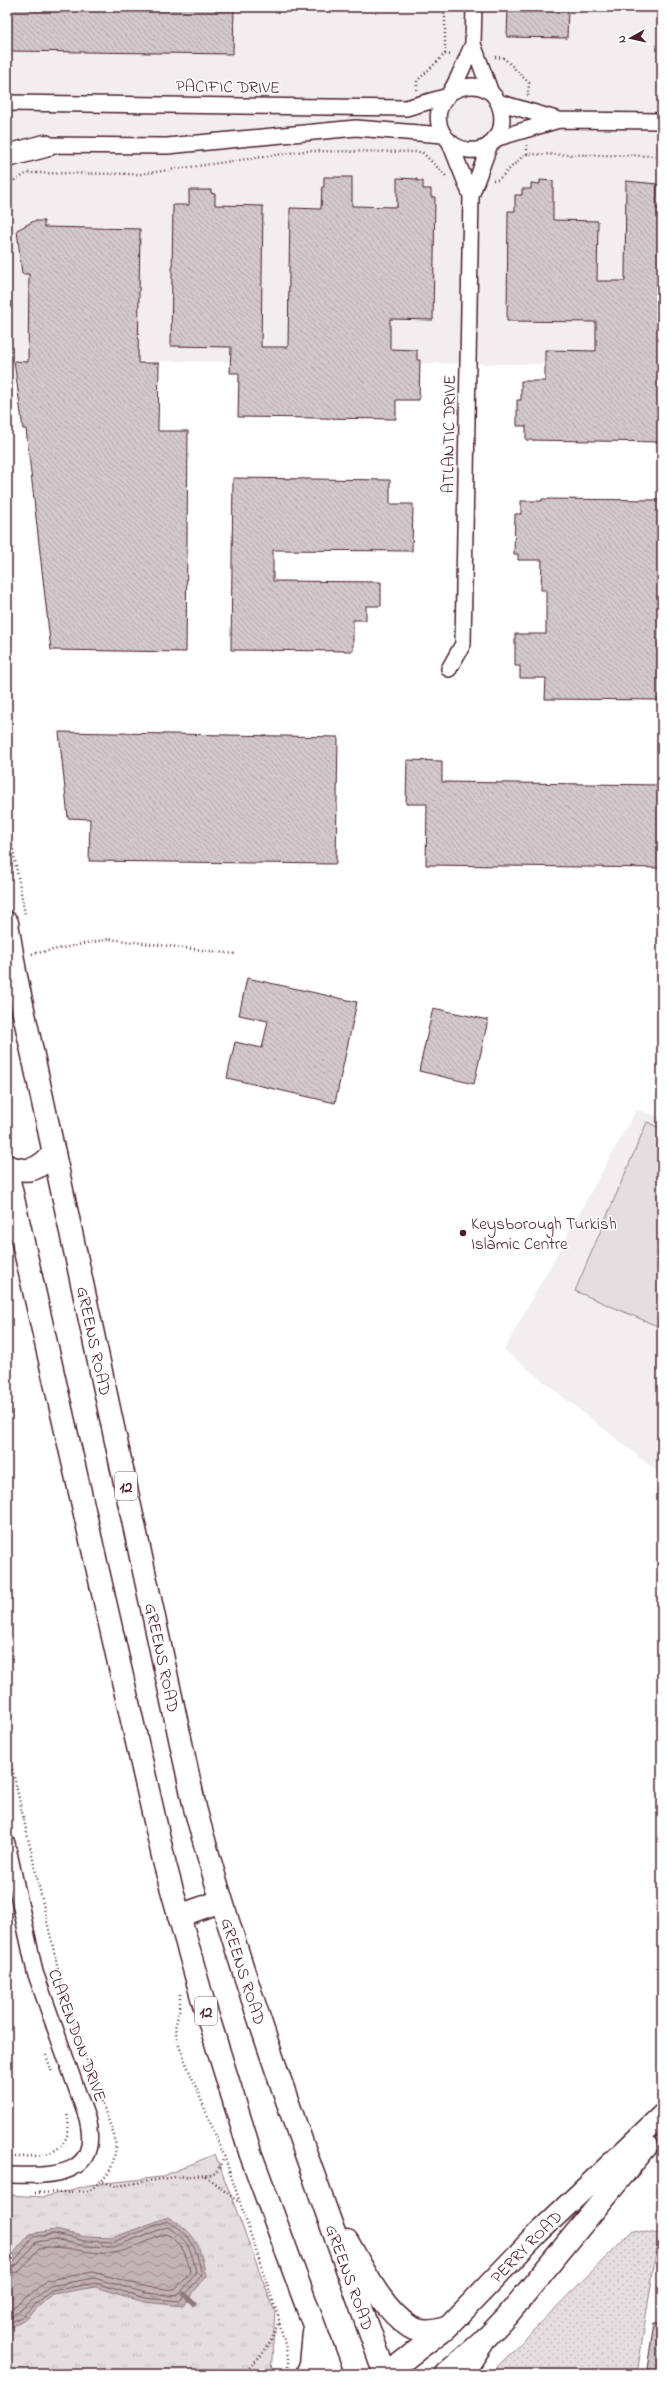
<svg xmlns="http://www.w3.org/2000/svg" width="669" height="2381" font-family="'Indie Flower',sans-serif">
	<style>
		.built { fill: #f2eeef }
		.grass { fill: url(#grass-dots); stroke: #987e86 }
		.park { fill: url(#park-tufts); stroke: #987e86 }
		.pitch { fill: #e5dee0; stroke: #987e86 }
		.water { fill: url(#water-waves); stroke: #91787e }
		.lines { fill: none; stroke-linecap: round; stroke-linejoin: round }
		.shore { stroke: #7a5a63; stroke-width: 1 }
		.stream { stroke: #91787e; stroke-width: 5 }
		.building { fill: url(#building-back-hatch); stroke: #4a1f2b }
		.street-casing { stroke: #4a1f2b; stroke-width: 18 }
		.secondary-casing { stroke: #4a1f2b; stroke-width: 24 }
		.primary-casing { stroke: #4a1f2b; stroke-width: 25 }
		.path { stroke: #4a1f2b; stroke-width: 2.5; stroke-dasharray: 1 3; stroke-linecap: butt }
		.street { stroke: #fff; stroke-width: 15 }
		.secondary { stroke: #fff; stroke-width: 21 }
		.primary { stroke: #fff; stroke-width: 22 }
		.poi-dot { fill: #4a1f2b; stroke: #fff; stroke-width: 1.5 }
		.labels { text-anchor: middle; stroke-width: 3; stroke-linejoin: round; paint-order: stroke }
		.shield { fill: #fff; stroke: #80626b; stroke-width: 1 }
		.shield-label { font-size: 16px; font-weight: bold; fill: #4a1f2b }
		.street-label { font-size: 17px; fill: #4a1f2b; stroke: #fff }
		.poi-label { font-size: 17px; fill: #4a1f2b; stroke: #fff; text-anchor: start }
	</style>
	<defs>
		<pattern id="grass-dots" width="8" height="8" patternUnits="userSpaceOnUse"><rect width="8" height="8" fill="#e5dee0"/><path d="M2 2h.1M6 6h.1" fill="none" stroke="#c6bec0" stroke-width="1.8" stroke-linecap="round"/></pattern>
		<pattern id="park-tufts" width="24" height="20" patternUnits="userSpaceOnUse"><rect width="24" height="20" fill="#e5dee0"/><path d="M3 7l-1-3M5 7V3M7 7l1-3M15 17l-1-3M17 17v-4M19 17l1-3" fill="none" stroke="#c6bec0"/></pattern>
		<pattern id="water-waves" width="16" height="10" patternUnits="userSpaceOnUse"><rect width="16" height="10" fill="#c1b3b6"/><path d="M0 5q4-4 8 0t8 0" fill="none" stroke="#9f9194"/></pattern>
		<pattern id="building-back-hatch" width="6" height="6" patternUnits="userSpaceOnUse"><rect width="6" height="6" fill="#d2c7cb"/><path d="M-1 5l2 2M0 0l6 6M5-1l2 2" fill="none" stroke="#b6aaae"/></pattern>
	</defs>
	<rect width="100%" height="100%" fill="#fff"/>
	<filter id="ink" filterUnits="userSpaceOnUse"><feTurbulence type="fractalNoise" baseFrequency=".025" numOctaves="2"/><feDisplacementMap in="SourceGraphic" scale="8" xChannelSelector="R" yChannelSelector="G"/><feConvolveMatrix kernelMatrix="1 2 1 2 8 2 1 2 1" color-interpolation-filters="sRGB"/></filter>
	<g filter="url(#ink)">
		<!-- built -->
		<path class="built" d="M 7,7 L 662,7 L 662,365 L 7,360 Z
			M 636,1110 L 662,1117 L 662,1475 L 504,1350 Z"/>
		<!-- grass -->
		<path class="grass" d="M 633,2230 L 659,2234 L 637,2374 L 490,2374 Z"/>
		<!-- park -->
		<path class="park" d="M 215,2154 L 275,2312 L 271,2374 L 7,2374 L 7,2195 L 44,2197 L 89,2185 L 161,2177 Z"/>
		<!-- pitch -->
		<path class="pitch" d="M 647,1122 L 662,1129 L 662,1328 L 575,1291 Z"/>
		<!-- water -->
		<path class="water" d="M 168,2217 C 198,2235 199,2244 206,2276 L 183,2306 L 144,2302 L 95,2287 L 53,2294 L 23,2320 L 7,2329 L 7,2261 L 30,2234 L 55,2230 L 86,2237 L 112,2238 Z"/>
		<g class="lines">
			<!-- shore -->
			<path class="shore" d="M 7,2264 L 14,2262 L 33,2237 L 55,2234 L 85,2241 L 113,2242 L 167,2221 C 193,2234 196,2249 202,2275 L 180,2301 L 145,2298 L 95,2283 L 51,2291 L 21,2317 L 7,2324
				M 7,2269 L 17,2265 L 36,2242 L 55,2239 L 85,2246 L 113,2247 L 167,2227 C 188,2238 192,2252 196,2273 L 178,2296 L 146,2293 L 94,2278 L 50,2286 L 18,2312 L 7,2319
				M 7,2275 L 20,2271 L 39,2248 C 64,2244 88,2255 113,2253 C 130,2251 150,2239 166,2234 C 182,2241 187,2256 190,2272 L 175,2290 L 147,2287 L 93,2272 L 48,2280 L 7,2312"/>
			<!-- stream -->
			<path class="stream" d="M 184,2294 L 194,2304"/>
		</g>
		<!-- building -->
		<path class="building" d="M 7,7 L 234,7 L 233,54 L 10,51 L 7,44 Z
			M 508,7 L 568,7 L 567,38 L 507,37 Z
			M 324,177 L 352,177 L 352,206 L 397,207 L 397,178 L 417,179 L 417,181 L 423,181 L 423,189 L 431,189 L 431,197 L 435,197 L 433,320 L 390,319 L 390,349 L 417,350 L 417,360 L 420,360 L 419,400 L 396,400 L 396,419 L 238,417 L 239,373 L 230,373 L 231,347 L 171,346 L 173,205 L 189,205 L 189,190 L 211,190 L 211,193 L 215,194 L 215,205 L 263,206 L 261,347 L 288,347 L 290,208 L 321,209 L 322,187 L 324,187 Z
			M 540,180 L 553,181 L 553,220 L 598,221 L 597,281 L 625,281 L 626,181 L 657,184 L 656,209 L 662,209 L 662,442 L 526,440 L 526,426 L 517,426 L 517,400 L 521,400 L 521,381 L 545,381 L 545,350 L 596,351 L 596,322 L 507,321 L 508,211 L 515,211 L 515,195 L 522,195 L 522,189 L 531,189 L 531,183 L 540,184 Z
			M 34,221 L 44,221 L 44,227 L 140,229 L 138,363 L 159,363 L 158,431 L 188,431 L 186,652 L 51,650 L 26,429 L 23,429 L 14,361 L 28,362 L 29,274 L 22,274 L 17,230 Z
			M 233,478 L 390,480 L 390,504 L 413,504 L 412,551 L 273,550 L 273,581 L 381,582 L 381,606 L 366,606 L 366,620 L 353,620 L 353,651 L 231,650 Z
			M 542,499 L 662,500 L 662,700 L 545,699 L 546,678 L 520,678 L 520,666 L 515,666 L 515,634 L 546,634 L 546,590 L 541,590 L 542,560 L 518,560 L 518,554 L 514,554 L 515,514 L 521,514 L 521,501 L 542,501 Z
			M 59,732 L 338,737 L 336,864 L 89,861 L 90,819 L 68,818 Z
			M 407,760 L 442,761 L 442,782 L 662,785 L 662,868 L 426,865 L 427,804 L 406,804 Z
			M 247,978 L 357,1002 L 335,1103 L 227,1078 L 235,1042 L 262,1048 L 268,1021 L 239,1015 Z
			M 433,1008 L 488,1020 L 474,1084 L 419,1071 Z
			M 654,2323 L 662,2323 L 662,2371 L 647,2369 Z"/>
		<g class="lines">
			<!-- street casing -->
			<g class="street-casing">
				<path id="street" d="M 474,7 L 473,44 L 491,93
					M 451,92 C 509,62 521,155 468,150 C 450,148 435,130 439,111 C 441,102 447,98 451,91 C 460,76 466,59 473,44
					M 498,102 L 559,120
					M 7,103 L 406,108 L 445,97
					M 494,139 L 559,120 L 662,121
					M 450,143 L 471,196
					M 35,145 L 167,146 L 356,128 L 443,135
					M 449,669 L 463,644 L 471,196 L 490,144
					M 7,1843 L 35,1972 L 87,2118 C 102,2179 50,2176 7,2175"/>
			</g>
			<!-- secondary casing -->
			<g class="secondary-casing">
				<g id="secondary">
					<path id="s1" d="M 386,2374 L 450,2325 L 538,2233 L 662,2115"/>
					<path d="M 445,2374 L 485,2339 L 507,2316 L 647,2146"/>
				</g>
			</g>
			<!-- primary casing -->
			<g class="primary-casing">
				<g id="primary">
					<path d="M 7,156 L 45,146"/>
					<path id="s2" d="M 7,923 L 15,972 L 195,1808 C 247,2000 318,2187 385,2374"/>
					<path d="M 7,1166 C 29,1174 38,1170 54,1153"/>
					<path d="M 7,1172 L 165,1865 L 203,2001 L 251,2155 L 332,2374"/>
					<path d="M 179,1916 L 221,1901"/>
					<path d="M 347,2241 C 364,2270 381,2308 410,2327 C 421,2334 434,2332 446,2328"/>
					<path d="M 307,2374 L 311,2364 L 314,2332"/>
					<path d="M 462,2374 L 485,2339"/>
				</g>
			</g>
			<!-- path -->
			<path class="path" d="M 445,54 L 445,7
				M 495,57 L 504,58 L 529,83 L 528,96
				M 417,90 L 417,81 L 445,54 L 452,55
				M 527,154 L 527,145
				M 493,180 L 498,180 L 525,154 L 662,156
				M 7,184 L 28,173 L 141,174 L 304,151 L 422,152 L 446,176
				M 7,818 L 25,914
				M 32,954 L 109,939 L 236,954
				M 7,1746 L 65,2000 L 115,2138 C 117,2152 113,2172 101,2181
				M 180,1994 L 180,2007 L 175,2028 L 179,2046 L 225,2158 L 278,2316 L 288,2357 L 288,2372 L 227,2374
				M 46,2055 L 52,2073
				M 7,2157 C 39,2157 76,2157 67,2113
				M 205,2176 L 239,2202
				M 35,2193 L 89,2191 L 101,2181 L 116,2186 L 175,2177 L 210,2175 L 216,2173 L 224,2158
				M 7,2199 L 10,2192
				M 243,2373 C 264,2356 269,2346 279,2321"/>
			<!-- street -->
			<use href="#street" class="street"/>
			<!-- secondary -->
			<use href="#secondary" class="secondary"/>
			<!-- primary -->
			<use href="#primary" class="primary"/>
		</g>
	</g>
	<!-- markers -->
	<circle class="poi-dot" cx="463" cy="1233" r="4"/>
	<g class="labels">
		<!-- shield labels -->
		<g class="shield">
			<rect x="115" y="1472" width="22" height="28" rx="3"/>
			<rect x="195" y="1997" width="22" height="28" rx="3"/>
		</g>
		<g class="shield-label">
			<text x="126" y="1492">12</text>
			<text x="206" y="2017">12</text>
		</g>
		<!-- street labels -->
		<g class="street-label">
			<text transform="translate(228 86) rotate(1)" y="6">PACIFIC DRIVE</text>
			<text transform="translate(448 434) rotate(-89)" y="6">ATLANTIC DRIVE</text>
			<text dy="6" stroke="none"><textPath href="#s2" startOffset="427">GREENS ROAD</textPath></text>
			<text dy="6" stroke="none"><textPath href="#s2" startOffset="751">GREENS ROAD</textPath></text>
			<text dy="6" stroke="none"><textPath href="#s2" startOffset="1075">GREENS ROAD</textPath></text>
			<text transform="translate(78 2035) rotate(70)" y="6">CLARENDON DRIVE</text>
			<text dy="6" stroke="none"><textPath href="#s1" startOffset="190">PERRY ROAD</textPath></text>
			<text dy="6" stroke="none"><textPath href="#s2" startOffset="1399">GREENS ROAD</textPath></text>
		</g>
		<!-- poi labels -->
		<g class="poi-label">
			<text x="471" y="1229">Keysborough Turkish<tspan x="471" dy="20">Islamic Centre</tspan></text>
		</g>
	</g>
	<!-- margin -->
	<rect width="669" height="2381" fill="none" stroke="#fff" stroke-width="24"/>
	<rect x="12" y="12" width="645" height="2357" fill="none" stroke="#4a1f2b" stroke-width="1.5" filter="url(#ink)"/>
	<!-- north arrow -->
	<g transform="translate(631 38) rotate(262)" stroke="#ffffff" stroke-width="3" paint-order="stroke">
	<path d="M0-3L7 15L0 10L-7 15Z" fill="#4a1f2b"/>
	<text y="-6" font-size="11" font-weight="bold" text-anchor="middle" fill="#4a1f2b">N</text>
	</g>
</svg>
